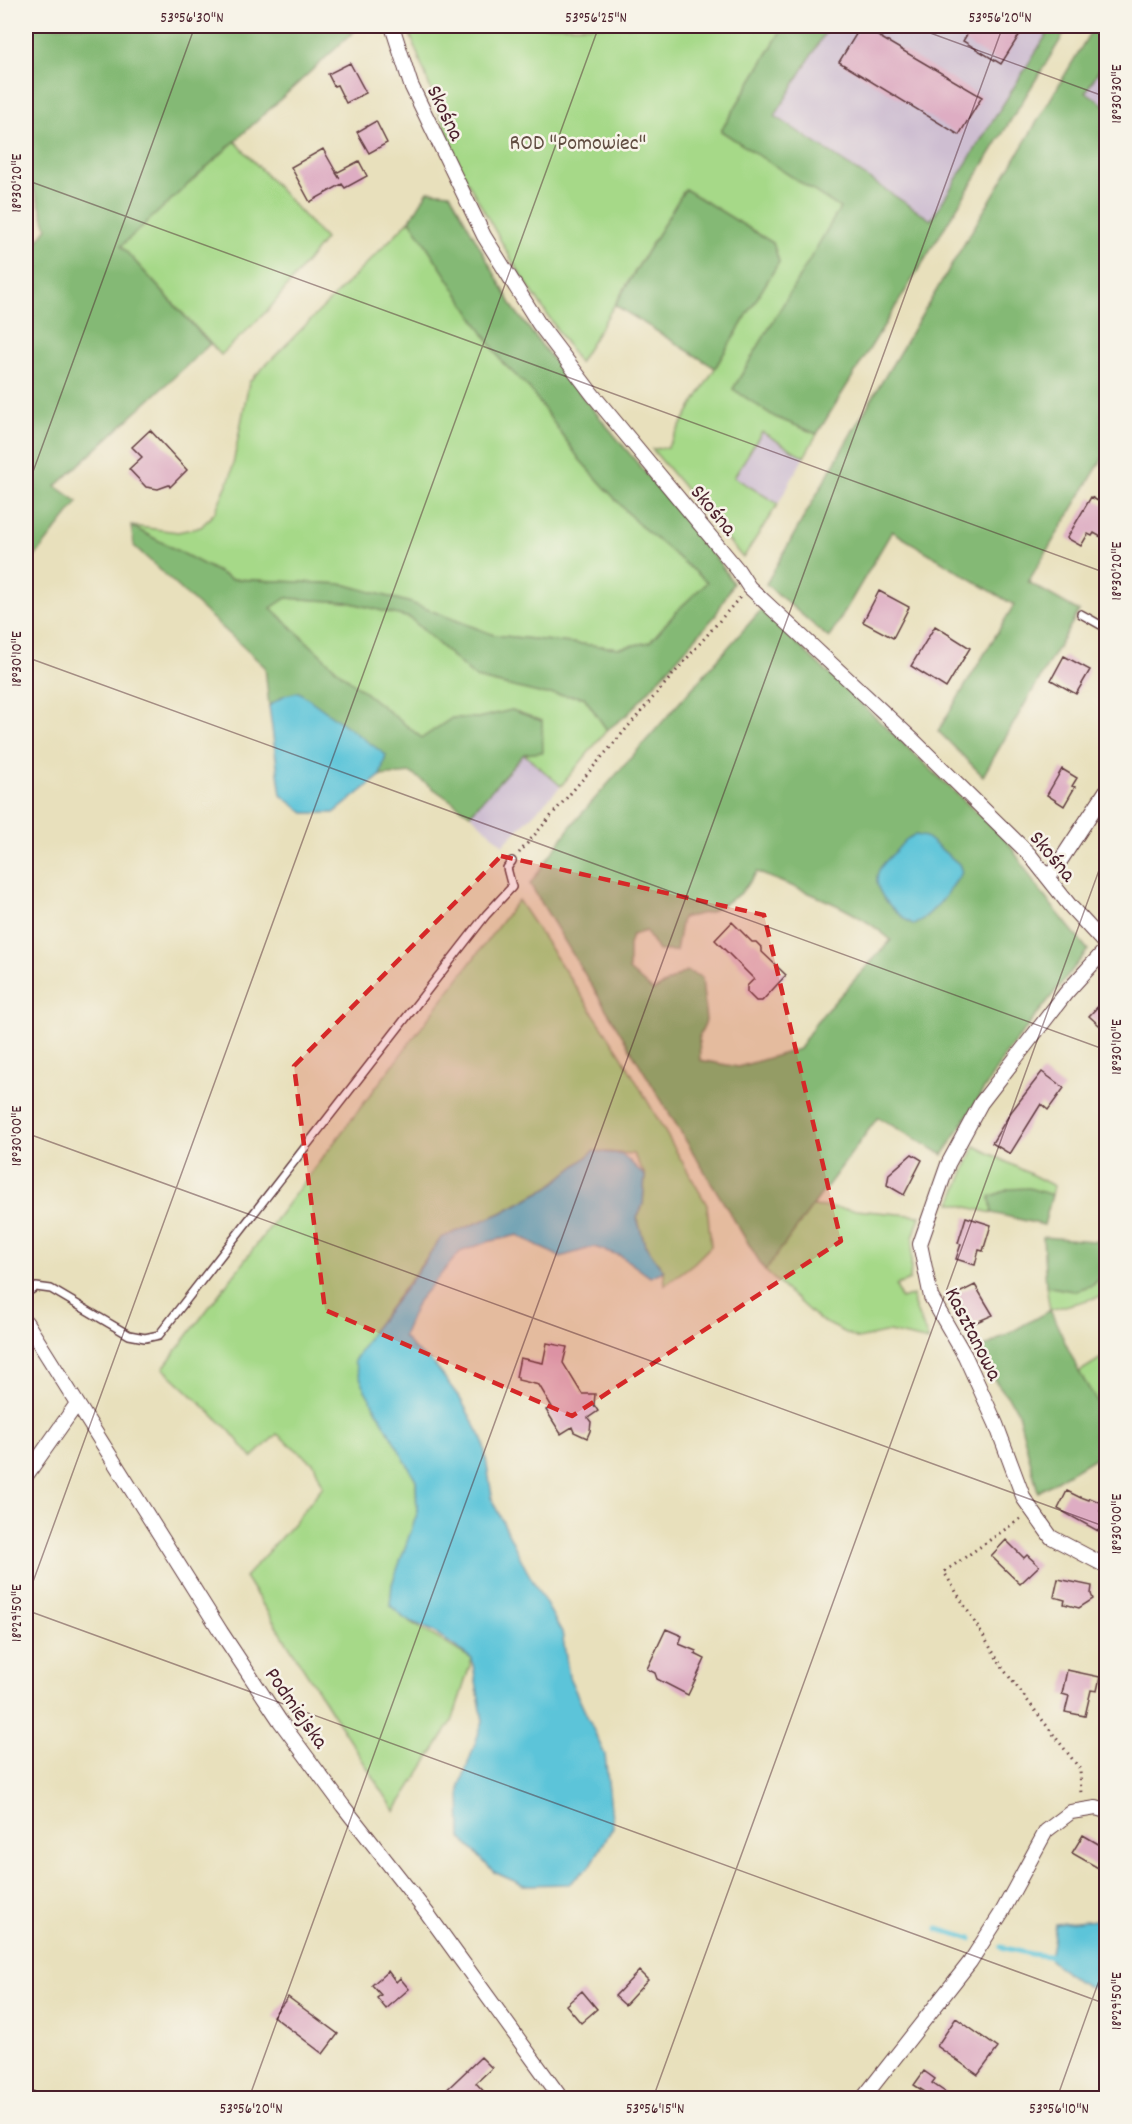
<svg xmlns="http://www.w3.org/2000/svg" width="1132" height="2124" font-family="Dekko,sans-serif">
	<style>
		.industrial { fill: #cebed1 }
		.green { fill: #a6d988; stroke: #787c5a; stroke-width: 1.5 }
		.forest { fill: #84b974; stroke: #676c50; stroke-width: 1.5; fill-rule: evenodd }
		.water { fill: #5cc4d9; stroke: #537282; stroke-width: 1.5 }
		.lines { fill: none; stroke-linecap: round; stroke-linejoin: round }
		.stream { stroke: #5cc4d9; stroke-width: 5 }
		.building { fill: #deadc3 }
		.lane-casing { stroke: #623c41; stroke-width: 10 }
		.street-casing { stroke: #623c41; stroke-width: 16 }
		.path { stroke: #623c41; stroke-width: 3; stroke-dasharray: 1.5 4.5; stroke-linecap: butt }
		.lane { stroke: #fff; stroke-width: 7 }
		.street { stroke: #fff; stroke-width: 14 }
		.marked { fill: #d62828; fill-opacity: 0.2; stroke: #d62828; stroke-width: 4.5; stroke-dasharray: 12 8; stroke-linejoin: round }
		.ticks { fill: none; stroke: #4a1f2b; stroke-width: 1.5; stroke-opacity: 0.45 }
		.labels { text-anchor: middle; stroke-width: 5; stroke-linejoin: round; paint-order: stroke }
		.street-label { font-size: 22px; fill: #4a1f2b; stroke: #f7f3e8 }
		.park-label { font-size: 22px; fill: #614e42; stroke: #f7f3e8 }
		.neatline { fill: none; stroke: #4a1f2b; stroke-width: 2 }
		.ticks-label { font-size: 15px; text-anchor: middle; fill: #4a1f2b }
	</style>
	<rect width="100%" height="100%" fill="#f7f3e8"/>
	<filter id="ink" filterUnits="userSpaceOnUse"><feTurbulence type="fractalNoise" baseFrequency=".0167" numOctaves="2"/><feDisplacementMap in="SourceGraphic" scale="12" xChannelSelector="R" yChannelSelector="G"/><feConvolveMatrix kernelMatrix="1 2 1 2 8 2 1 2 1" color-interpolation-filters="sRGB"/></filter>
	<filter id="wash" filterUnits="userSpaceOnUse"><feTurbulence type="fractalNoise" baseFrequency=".008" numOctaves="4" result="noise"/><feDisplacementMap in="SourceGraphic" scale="24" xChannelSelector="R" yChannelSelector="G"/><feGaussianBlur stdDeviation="1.35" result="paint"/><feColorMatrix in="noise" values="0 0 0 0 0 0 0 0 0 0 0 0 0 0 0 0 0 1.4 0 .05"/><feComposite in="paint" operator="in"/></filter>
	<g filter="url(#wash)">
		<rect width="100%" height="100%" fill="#e8e0bc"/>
		<!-- industrial -->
		<path class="industrial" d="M 784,26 L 1069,26 L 926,258 L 841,208 L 721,131 Z
			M 1106,58 L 1106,106 L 1086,92 Z
			M 762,432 L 804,457 L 778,504 L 734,477 Z
			M 524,754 L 561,786 L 503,845 L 470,814 Z"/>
		<!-- green -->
		<path class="green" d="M 407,26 L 784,26 L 721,131 L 841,208 L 733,389 L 775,417 L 817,434 L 804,457 L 762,432 L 734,477 L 778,504 L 743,558 L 652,449 L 667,448 L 779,262 L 773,243 L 685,189 L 579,363 L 514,264 L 461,170 Z
			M 235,141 L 325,239 L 270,308 L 221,355 L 121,246 Z
			M 410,220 L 502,362 L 530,389 L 580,460 L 636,522 L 708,581 L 679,609 L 650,642 L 619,648 L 494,635 L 411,603 L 343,584 L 231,579 L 131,526 L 178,532 L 201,527 L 215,512 L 231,475 L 249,382 Z
			M 286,598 L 348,602 L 410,618 L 476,678 L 539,693 L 584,697 L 607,730 L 561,786 L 524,754 L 542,721 L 512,710 L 478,718 L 452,718 L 422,738 L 337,670 L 271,608 Z
			M 518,900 L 621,1055 L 707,1205 L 711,1246 L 694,1263 L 665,1285 L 664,1271 L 645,1245 L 637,1218 L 643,1204 L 645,1175 L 633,1154 L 594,1151 L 549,1187 L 501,1213 L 441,1238 L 373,1330 L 354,1361 L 392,1437 L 416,1480 L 417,1514 L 392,1590 L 391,1605 L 405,1619 L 472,1659 L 452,1722 L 395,1811 L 245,1577 L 294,1523 L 323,1486 L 314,1464 L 277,1434 L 252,1458 L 229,1430 L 163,1368 Z
			M 975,1146 L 1054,1186 L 1052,1195 C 1025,1187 1017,1185 990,1197 L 992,1213 L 951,1203 Z
			M 812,1206 L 920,1216 L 913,1238 L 910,1280 L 896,1285 L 901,1299 L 913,1295 L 914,1305 L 929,1341 L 889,1332 L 858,1339 L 818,1319 L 765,1271 Z
			M 1106,1271 L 1106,1295 L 1050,1310 L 1046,1286 L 1073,1291 L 1093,1285 Z
			M 1106,1355 L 1106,1417 L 1079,1372 Z"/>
		<!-- forest -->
		<path class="forest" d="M 26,26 L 360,26 L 121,246 L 210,344 L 56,486 L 78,502 L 33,559 L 26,554 L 26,256 L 47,228 L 39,203 L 26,171 Z
			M 784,26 L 829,26 L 775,116 L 931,220 L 1052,26 L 1069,26 L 817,434 L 775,417 L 733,389 L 840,208 L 721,131 Z
			M 1094,26 L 1106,26 L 1106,58 L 1086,92 L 1106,106 L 1106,453 L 1028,582 L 1079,611 L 983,776 L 938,731 L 1014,605 L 892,531 L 829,638 L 766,584 L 852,432 Z
			M 685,189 L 773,243 L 779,262 L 715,368 L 615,305 Z
			M 428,191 L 450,193 L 514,309 L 563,373 L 719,562 L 733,583 L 715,616 L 628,714 L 607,730 L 584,697 L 539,693 L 476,678 L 410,618 L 348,602 L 286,598 L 271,608 L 337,670 L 422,738 L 452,718 L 478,718 L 512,710 L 542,721 L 543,752 L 524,754 L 470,814 L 411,773 L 380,776 L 386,755 L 285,695 L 269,706 L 265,667 L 134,546 L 131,526 L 231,579 L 343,584 L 411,603 L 494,635 L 619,648 L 650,642 L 679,609 L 707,582 L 636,522 L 580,460 L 530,389 L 502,362 L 410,220 Z
			M 761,610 L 1008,842 L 1039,890 L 1088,950 L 1005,1055 L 943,1155 L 878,1117 L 765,1271 L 530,884 L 570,827 ZM 757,872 C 804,892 853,906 891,940 L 816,1022 L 799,1049 L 738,1067 L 700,1060 L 699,1037 L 706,1021 L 702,977 L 686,971 L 653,991 L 629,970 L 629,945 L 632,935 L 646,931 L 658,951 L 676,951 L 682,918 L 710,912 L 740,894 Z
			M 1029,1188 L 1052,1195 L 1044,1225 L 992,1213 L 990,1197 L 1009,1189 Z
			M 1043,1237 L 1106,1242 L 1106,1271 L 1093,1285 L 1073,1291 L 1046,1286 Z
			M 1050,1310 L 1079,1372 L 1106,1417 L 1106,1451 L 1038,1492 L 1017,1409 L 974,1353 Z"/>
		<!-- water -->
		<path class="water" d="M 299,692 L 386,755 L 380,776 L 334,813 L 304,813 L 281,795 L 269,706 L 285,695 Z
			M 916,835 L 926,837 L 959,864 L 962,872 C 947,895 937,910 914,925 C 898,915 869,892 879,870 C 882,864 890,857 895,852 C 902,844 906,837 916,835 Z
			M 594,1151 L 623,1155 L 645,1176 L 643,1204 L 637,1218 L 645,1245 L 664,1271 L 650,1277 L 621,1256 L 594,1247 L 560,1257 L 518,1235 L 487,1242 L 460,1252 L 418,1301 L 403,1336 L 414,1349 L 435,1365 L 461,1400 L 483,1440 L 493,1502 L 526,1569 L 562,1632 L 569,1677 L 605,1755 L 613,1827 L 591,1865 L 569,1884 L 523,1885 L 494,1872 L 461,1838 L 460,1786 L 483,1721 L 472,1659 L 433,1631 L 405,1619 L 390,1605 L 392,1584 L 417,1514 L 416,1480 L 365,1390 L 354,1361 L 373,1330 L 409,1284 L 441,1238 L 501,1213 L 549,1187 Z
			M 1106,1919 L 1106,1992 L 1079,1983 L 1050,1960 L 1056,1924 Z"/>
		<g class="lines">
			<!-- stream -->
			<path class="stream" d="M 938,1929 L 971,1939
				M 1001,1947 L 1031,1954 L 1057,1957"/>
		</g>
		<g id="blocks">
			<!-- building -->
			<path class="building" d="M 861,26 L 982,97 L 959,135 L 839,62 Z
				M 972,26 L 1025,26 L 1001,64 L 963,41 Z
				M 350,63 L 366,93 L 346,103 L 337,85 L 334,86 L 328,74 Z
				M 376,121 L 387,143 L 369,153 L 357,132 Z
				M 323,149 L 340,179 L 336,173 L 359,161 L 367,176 L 345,188 L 342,184 L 310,202 L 291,167 Z
				M 150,430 L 187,470 L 170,487 L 169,485 L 158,489 L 146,487 L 129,469 L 142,457 L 132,447 Z
				M 1091,497 L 1107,506 L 1107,529 L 1101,537 L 1094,533 L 1092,536 L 1088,534 L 1081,546 L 1067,538 Z
				M 879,591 L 909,607 L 893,638 L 863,622 Z
				M 935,626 L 970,648 L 946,688 L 911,666 Z
				M 1064,656 L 1090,670 L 1076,694 L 1051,680 Z
				M 1062,769 L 1077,778 L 1072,786 L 1075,787 L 1064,806 L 1047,795 Z
				M 732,922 L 752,942 L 756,942 L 762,948 L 762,952 L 786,975 L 762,1001 L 756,1001 L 747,992 L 747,986 L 754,979 L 715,940 Z
				M 1107,997 L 1107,1032 L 1089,1016 Z
				M 1042,1072 L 1064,1088 L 1048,1110 L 1041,1104 L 1010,1154 L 992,1143 L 1011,1112 Z
				M 912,1154 L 922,1160 L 904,1195 L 887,1185 L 889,1174 Z
				M 966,1217 L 991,1225 L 983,1251 L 979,1250 L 975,1265 L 956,1259 L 961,1244 L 958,1243 Z
				M 975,1285 L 993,1315 L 972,1324 L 957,1294 Z
				M 547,1343 L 567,1347 L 563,1363 L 582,1394 L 595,1394 L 594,1405 L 598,1411 L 588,1418 L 591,1422 L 590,1431 L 587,1438 L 574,1432 L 572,1427 L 561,1434 L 546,1410 L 552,1407 L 539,1385 L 518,1380 L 518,1377 L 516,1377 L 520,1358 L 543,1363 Z
				M 1067,1491 L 1081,1498 L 1081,1497 L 1089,1500 L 1090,1498 L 1104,1504 L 1100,1511 L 1107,1514 L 1107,1518 L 1100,1532 L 1058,1509 Z
				M 1006,1540 L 1024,1558 L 1027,1555 L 1039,1566 L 1020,1584 L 991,1556 Z
				M 1058,1579 L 1092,1586 L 1091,1594 L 1093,1599 L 1079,1608 L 1064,1604 L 1065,1600 L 1054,1597 Z
				M 666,1629 L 682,1636 L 679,1644 L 696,1651 L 695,1654 L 705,1659 L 688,1695 L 657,1679 L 655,1673 L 647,1669 Z
				M 1067,1670 L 1100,1677 L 1097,1691 L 1091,1690 L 1085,1716 L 1065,1712 L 1069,1696 L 1062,1694 Z
				M 1083,1835 L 1107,1849 L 1107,1858 L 1100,1869 L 1072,1853 Z
				M 388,1971 L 396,1982 L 400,1978 L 409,1989 L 386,2009 L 377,1998 L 381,1995 L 372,1985 Z
				M 639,1971 L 648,1980 L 625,2005 L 615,1996 Z
				M 582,1991 L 597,2009 L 581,2023 L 566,2005 Z
				M 288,1997 L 338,2034 L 323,2054 L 273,2016 Z
				M 956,2018 L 998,2048 L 978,2075 L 937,2046 Z
				M 481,2057 L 492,2068 L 476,2083 L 490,2098 L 438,2098 Z
				M 924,2071 L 935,2079 L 932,2083 L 954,2098 L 920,2098 L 925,2092 L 914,2085 Z"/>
		</g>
	</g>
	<g filter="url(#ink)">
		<use href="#blocks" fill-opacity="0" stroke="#623c41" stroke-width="1.5"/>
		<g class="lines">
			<!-- lane casing -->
			<g class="lane-casing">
				<path id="lane" d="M 1081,614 L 1106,628
					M 26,1293 L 36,1287 L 51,1289 L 129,1335 L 145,1338 L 159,1335 L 486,915 L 512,887 L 507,868 L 512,861"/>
			</g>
			<!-- street casing -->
			<g class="street-casing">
				<path id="street" d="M 392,26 L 411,85 L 484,236 L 539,324 L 593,395 L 738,570 L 749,587 L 911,738 L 1029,854 L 1071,907 L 1106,945
					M 1049,878 L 1106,791
					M 1106,949 L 1066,993 L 981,1103 L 948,1164 L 920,1244 L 931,1297 L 965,1356 L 996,1424 L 1024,1499 L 1051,1537 L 1106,1566
					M 26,1322 L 221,1632 L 280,1721 L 343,1806 L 427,1913 L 561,2098
					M 26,1476 L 76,1405
					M 863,2098 L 970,1962 L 1002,1912 L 1046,1831 L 1071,1812 L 1096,1808 L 1106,1811"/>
			</g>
			<!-- path -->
			<path class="path" d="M 519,853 L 740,597
				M 1020,1519 L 944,1572 L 1004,1670 L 1080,1769 L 1081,1796"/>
			<!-- lane -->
			<use href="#lane" class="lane"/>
			<!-- street -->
			<use href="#street" class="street"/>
		</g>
	</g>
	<!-- marked area -->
	<path class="marked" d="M 501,856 L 764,915 L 841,1241 L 572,1416 L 325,1310 L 294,1066 Z"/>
	<!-- ticks -->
	<path class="ticks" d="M 911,26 L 1106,97M 26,180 L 1106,573M 26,491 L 195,26M 26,657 L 1106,1050M 26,1133 L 1106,1527M 26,1601 L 599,26M 26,1610 L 1106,2004M 26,2087 L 57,2098M 249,2098 L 1003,26M 653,2098 L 1106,851M 1057,2098 L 1106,1961"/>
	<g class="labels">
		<!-- street labels -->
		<g class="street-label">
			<text transform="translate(447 112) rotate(64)" y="8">Skośna</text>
			<text transform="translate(715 509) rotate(50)" y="8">Skośna</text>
			<text transform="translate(1054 855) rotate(50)" y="8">Skośna</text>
			<text transform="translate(975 1333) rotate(63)" y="8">Kasztanowa</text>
			<text transform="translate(298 1707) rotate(55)" y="8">Podmiejska</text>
		</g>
		<!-- park labels -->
		<g class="park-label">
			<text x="578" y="149">ROD "Pomowiec"</text>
		</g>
	</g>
	<!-- margin -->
	<rect width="1132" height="2124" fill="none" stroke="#f7f3e8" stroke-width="66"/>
	<rect x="33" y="33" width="1066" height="2058" class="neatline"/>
	<g class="ticks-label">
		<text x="192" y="22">53°56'30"N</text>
		<text x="596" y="22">53°56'25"N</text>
		<text x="1000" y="22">53°56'20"N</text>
		<text transform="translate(1116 94) rotate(-90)" y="5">18°30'30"E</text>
		<text transform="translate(16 183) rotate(-90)" y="5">18°30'20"E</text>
		<text transform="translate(1116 571) rotate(-90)" y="5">18°30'20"E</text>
		<text transform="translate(16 659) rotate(-90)" y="5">18°30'10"E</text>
		<text transform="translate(1116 1047) rotate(-90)" y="5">18°30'10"E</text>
		<text transform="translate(16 1136) rotate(-90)" y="5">18°30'00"E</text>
		<text transform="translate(1116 1524) rotate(-90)" y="5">18°30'00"E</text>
		<text transform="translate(16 1613) rotate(-90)" y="5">18°29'50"E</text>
		<text transform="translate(1116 2001) rotate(-90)" y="5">18°29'50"E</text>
		<text x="251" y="2113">53°56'20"N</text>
		<text x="655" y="2113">53°56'15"N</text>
		<text x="1059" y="2113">53°56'10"N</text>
	</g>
</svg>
